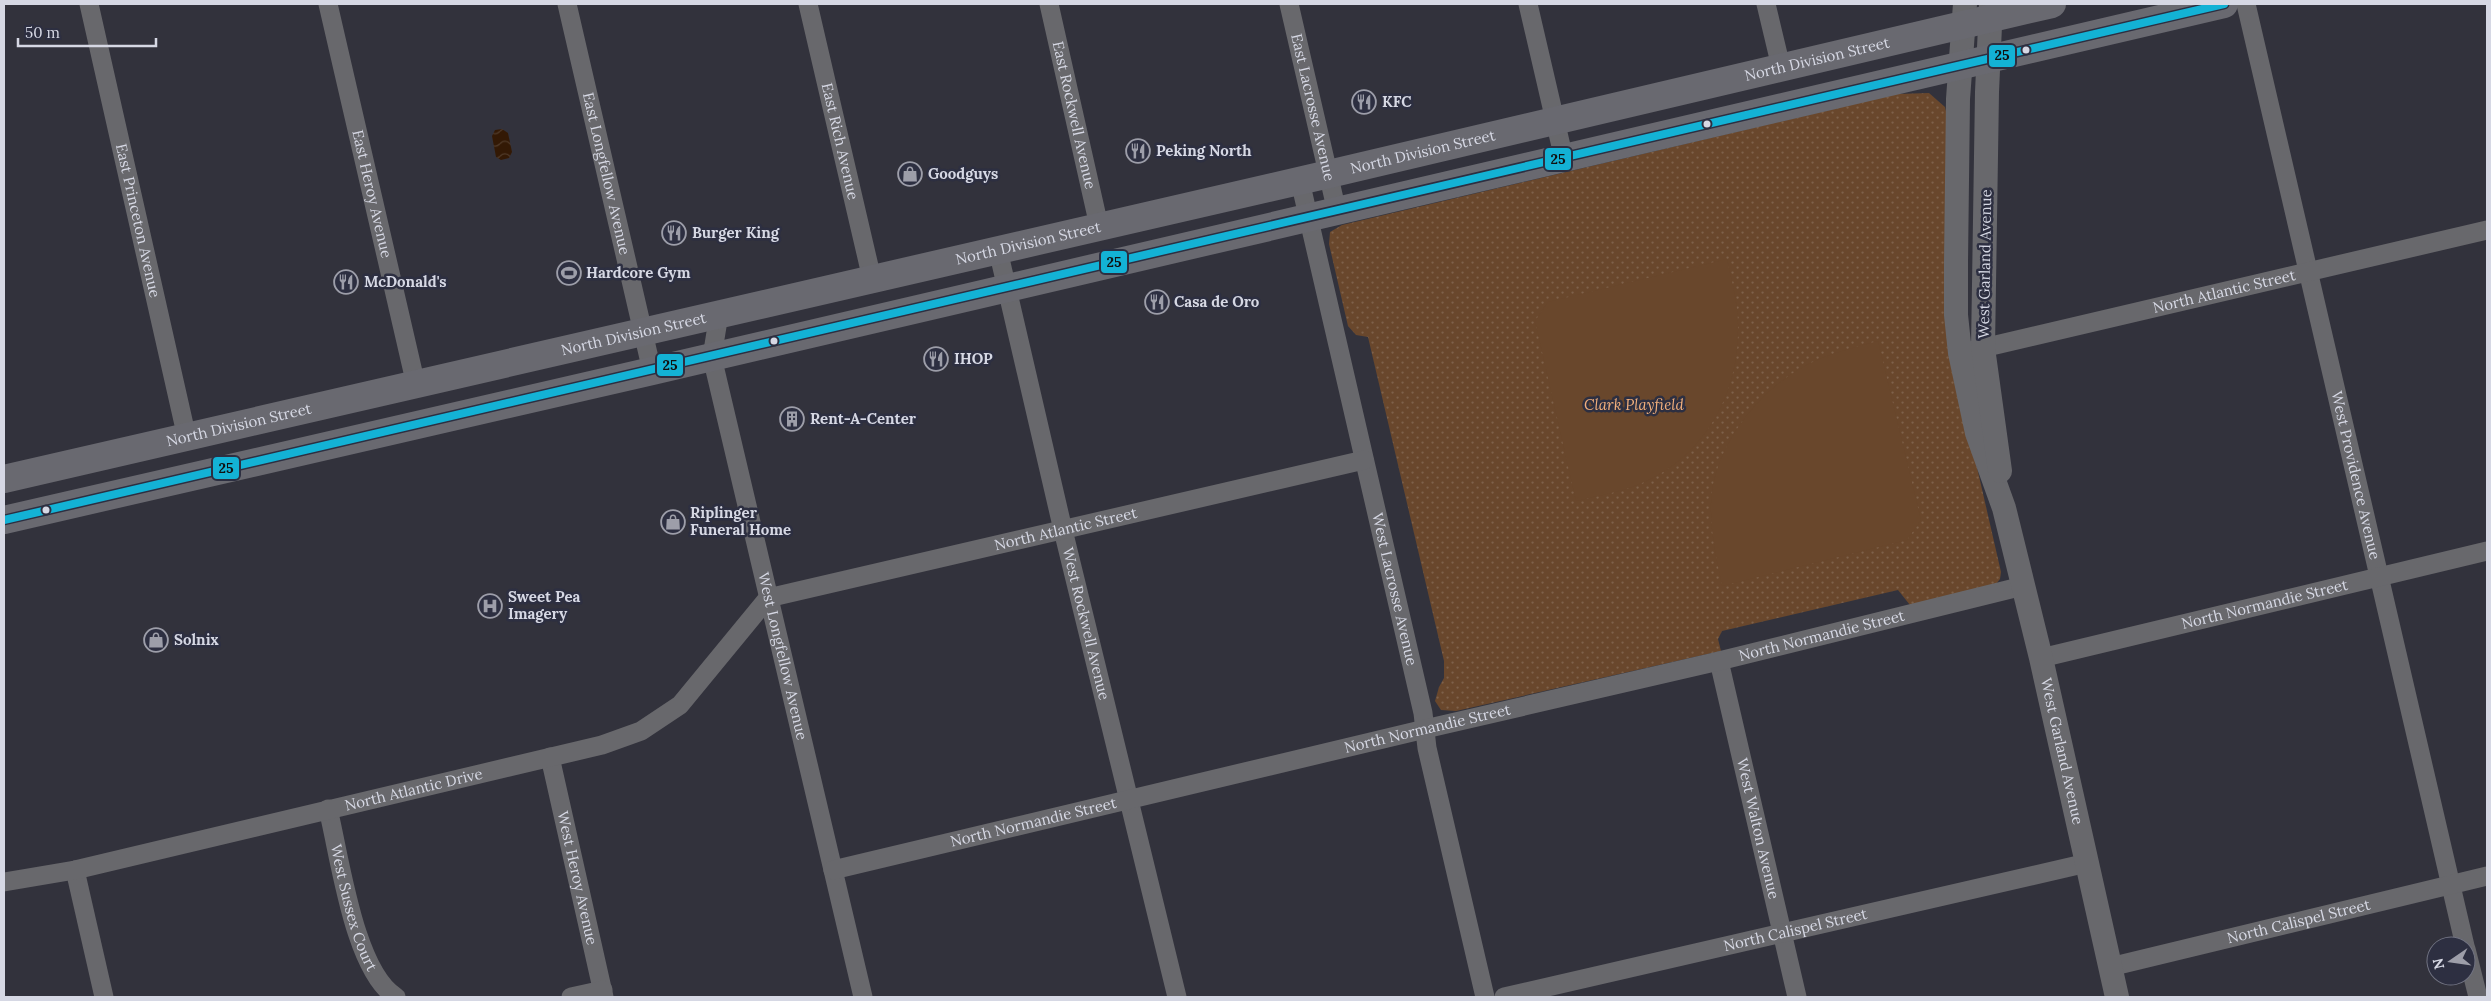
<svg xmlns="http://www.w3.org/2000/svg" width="2491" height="1001" font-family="Lora,serif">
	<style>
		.grass { fill: url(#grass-dots) }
		.garden { fill: #69472c }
		.water { fill: url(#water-waves) }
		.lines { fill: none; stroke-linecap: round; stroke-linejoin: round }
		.minor { stroke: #68686c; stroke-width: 19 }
		.tertiary { stroke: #68686c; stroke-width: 24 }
		.primary { stroke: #696970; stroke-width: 28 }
		.bus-1-casing { stroke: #2d2f41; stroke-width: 11 }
		.bus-1 { stroke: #13b2d5; stroke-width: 8 }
		.bus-dot { fill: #d6d8e4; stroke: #2d2f41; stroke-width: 2 }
		.labels { text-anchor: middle; stroke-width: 5; stroke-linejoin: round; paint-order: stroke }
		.street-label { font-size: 15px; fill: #d6d8e4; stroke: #2d2f41 }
		.poi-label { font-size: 15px; font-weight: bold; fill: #d6d8e4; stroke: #2d2f41; text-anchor: start }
		.park-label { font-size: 15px; font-style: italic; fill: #f2af7c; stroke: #2d2f41 }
		.line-badge { stroke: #2d2f41; stroke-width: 2 }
		.pale-badge-label { font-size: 14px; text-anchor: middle; font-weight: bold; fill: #111 }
	</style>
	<defs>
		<pattern id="grass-dots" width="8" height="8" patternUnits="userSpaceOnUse" patternTransform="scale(1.25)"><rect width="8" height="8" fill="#69472c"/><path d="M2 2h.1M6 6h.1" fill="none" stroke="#7e614a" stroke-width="1.8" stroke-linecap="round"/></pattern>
		<pattern id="water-waves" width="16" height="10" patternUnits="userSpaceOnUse" patternTransform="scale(1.25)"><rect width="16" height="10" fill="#331905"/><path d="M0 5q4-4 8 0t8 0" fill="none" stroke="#503a29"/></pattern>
	</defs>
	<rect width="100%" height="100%" fill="#32323c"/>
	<!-- grass -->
	<path class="grass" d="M 1929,93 L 1945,107 L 1949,124 L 1959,389 L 2001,572 L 2000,579 L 1996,584 L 1910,605 L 1898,590 L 1722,631 L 1718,639 L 1721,651 L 1456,711 L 1441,710 L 1435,701 L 1439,687 L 1444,678 L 1444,661 L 1368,337 L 1356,335 L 1348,326 L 1329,244 L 1330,232 L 1342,225 L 1897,94 Z"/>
	<!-- garden -->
	<path class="garden" d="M 1727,259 C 1732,282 1739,307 1738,331 C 1738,396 1703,457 1642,483 C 1621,492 1598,496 1576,501 L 1535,321 L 1548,302 Z
		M 1878,341 L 1921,520 L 1907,540 L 1722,586 C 1717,559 1710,532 1711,503 C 1713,449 1756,393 1803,367 C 1826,354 1852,348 1878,341 Z"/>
	<!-- water -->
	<path class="water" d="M 502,129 L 508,133 L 512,152 L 509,158 L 501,160 L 496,157 L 492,136 L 495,130 Z"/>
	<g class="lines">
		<!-- minor -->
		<g class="minor">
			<path id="s1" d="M 89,4 L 187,438"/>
			<path id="s2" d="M 328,4 L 416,385"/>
			<path id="s3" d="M 567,4 L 652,371"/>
			<path id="s4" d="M 808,4 L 872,279"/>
			<path id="s5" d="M 1049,4 L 1099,226"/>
			<path id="s6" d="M 1289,4 L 1337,212"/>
			<path d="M 1528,4 L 1564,159"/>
			<path d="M 1766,4 L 1781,67"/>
			<path id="s7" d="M 2246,4 L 2465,946"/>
			<path id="s8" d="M 1300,181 L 1423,713 L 1427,748 L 1485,997"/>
			<path id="s9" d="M 998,250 L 1063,530 L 1177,997"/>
			<path id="s10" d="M 719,314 L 712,357 L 863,997"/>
			<path id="s11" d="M 1970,351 L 2487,230"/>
			<path id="s12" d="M 2041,658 L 2487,551"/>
			<path id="s13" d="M 1719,661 L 1797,997"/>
			<path id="s14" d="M 550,757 L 604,997"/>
			<path id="s15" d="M 328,809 C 340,857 354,971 396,997"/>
			<path d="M 75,870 L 104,997"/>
			<path id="s16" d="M 833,870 L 1425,729 L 1719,661 L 2023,586"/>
			<path id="s17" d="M 4,882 L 75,870 L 602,745 L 641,731 L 680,705 L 768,598 L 1364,460"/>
			<path d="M 2466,949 L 2478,997"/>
			<path id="s18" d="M 2110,967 L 2487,876"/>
			<path d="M 571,997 L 603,990"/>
			<path id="s19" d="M 1504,997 L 2087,863"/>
		</g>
		<!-- tertiary -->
		<g class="tertiary">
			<path id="s20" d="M 1965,4 L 1958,99 L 1956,262 L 1956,315 L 1960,353 L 1977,433 L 2004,508 L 2041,658 L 2117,997"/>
			<path d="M 1991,4 L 1987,92 L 1983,348 L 2000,471"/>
		</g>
		<!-- primary -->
		<g class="primary">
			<path id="s21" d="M 4,479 L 1329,174 L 2052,4"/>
			<path d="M 4,520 L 652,371 L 2224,4"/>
		</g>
		<!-- bus-1 casing -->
		<g class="bus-1-casing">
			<path id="bus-1" d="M 4,520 L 2224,4"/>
		</g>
		<!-- bus-1 -->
		<use href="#bus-1" class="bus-1"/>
	</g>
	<!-- icons -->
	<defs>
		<g id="restaurant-ring" transform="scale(1.25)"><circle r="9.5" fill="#2d2f41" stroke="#9d9ea9" stroke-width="1.5"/><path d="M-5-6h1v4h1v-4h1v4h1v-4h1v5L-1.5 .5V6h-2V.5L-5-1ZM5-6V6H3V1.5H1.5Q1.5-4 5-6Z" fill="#9d9ea9"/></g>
		<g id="shop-ring" transform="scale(1.25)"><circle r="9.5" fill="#2d2f41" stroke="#9d9ea9" stroke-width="1.5"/><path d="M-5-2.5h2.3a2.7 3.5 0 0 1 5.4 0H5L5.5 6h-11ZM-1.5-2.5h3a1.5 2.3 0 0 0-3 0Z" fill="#9d9ea9"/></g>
		<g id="stadium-ring" transform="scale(1.25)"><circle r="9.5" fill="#2d2f41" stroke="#9d9ea9" stroke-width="1.5"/><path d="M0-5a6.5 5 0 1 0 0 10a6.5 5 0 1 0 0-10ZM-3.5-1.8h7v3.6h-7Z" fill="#9d9ea9"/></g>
		<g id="building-ring" transform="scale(1.25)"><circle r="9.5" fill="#2d2f41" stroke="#9d9ea9" stroke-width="1.5"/><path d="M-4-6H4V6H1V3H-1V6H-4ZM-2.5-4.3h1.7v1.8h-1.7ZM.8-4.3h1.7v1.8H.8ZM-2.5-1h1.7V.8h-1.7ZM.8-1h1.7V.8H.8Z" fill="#9d9ea9"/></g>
		<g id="hospital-ring" transform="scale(1.25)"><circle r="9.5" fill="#2d2f41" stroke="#9d9ea9" stroke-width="1.5"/><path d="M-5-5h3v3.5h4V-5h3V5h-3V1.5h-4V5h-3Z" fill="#9d9ea9"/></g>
	</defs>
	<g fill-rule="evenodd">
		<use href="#restaurant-ring" x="1364" y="102"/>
		<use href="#restaurant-ring" x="1138" y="151"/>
		<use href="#shop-ring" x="910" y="174"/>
		<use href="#restaurant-ring" x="674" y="233"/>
		<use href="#stadium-ring" x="569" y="273"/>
		<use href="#restaurant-ring" x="346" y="282"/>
		<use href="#restaurant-ring" x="1157" y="302"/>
		<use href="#restaurant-ring" x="936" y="359"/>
		<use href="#building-ring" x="792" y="419"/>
		<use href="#shop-ring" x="673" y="522"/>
		<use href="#hospital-ring" x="490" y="606"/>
		<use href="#shop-ring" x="156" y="640"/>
	</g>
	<!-- markers -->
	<g class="bus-dot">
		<circle cx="2026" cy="50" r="4.5"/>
		<circle cx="1707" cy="124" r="4.5"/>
		<circle cx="774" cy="341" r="4.5"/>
		<circle cx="46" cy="510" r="4.5"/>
	</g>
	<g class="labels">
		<!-- street labels -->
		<g class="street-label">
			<text dy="5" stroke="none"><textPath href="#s21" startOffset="1861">North Division Street</textPath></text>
			<text dy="5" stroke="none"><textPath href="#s6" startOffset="106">East Lacrosse Avenue</textPath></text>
			<text dy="5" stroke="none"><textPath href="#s5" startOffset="114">East Rockwell Avenue</textPath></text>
			<text dy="5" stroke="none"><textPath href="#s4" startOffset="141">East Rich Avenue</textPath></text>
			<text dy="5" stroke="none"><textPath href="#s21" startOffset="1456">North Division Street</textPath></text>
			<text dy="5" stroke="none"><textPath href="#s3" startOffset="174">East Longfellow Avenue</textPath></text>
			<text dy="5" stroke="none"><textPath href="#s2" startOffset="195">East Heroy Avenue</textPath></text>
			<text dy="5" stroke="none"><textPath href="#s1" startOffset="222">East Princeton Avenue</textPath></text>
			<text dy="5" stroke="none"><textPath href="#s21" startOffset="1051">North Division Street</textPath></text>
			<text transform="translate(1985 264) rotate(-89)" y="5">West Garland Avenue</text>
			<text dy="5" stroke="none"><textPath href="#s11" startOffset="261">North Atlantic Street</textPath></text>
			<text dy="5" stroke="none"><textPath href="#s21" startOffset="646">North Division Street</textPath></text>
			<text dy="5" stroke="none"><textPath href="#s21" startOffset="241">North Division Street</textPath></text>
			<text dy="5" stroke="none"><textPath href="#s7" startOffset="484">West Providence Avenue</textPath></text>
			<text dy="5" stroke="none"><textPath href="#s17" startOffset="1146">North Atlantic Street</textPath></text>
			<text dy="5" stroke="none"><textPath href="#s8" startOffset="419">West Lacrosse Avenue</textPath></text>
			<text dy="5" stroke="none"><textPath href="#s12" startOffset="230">North Normandie Street</textPath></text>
			<text dy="5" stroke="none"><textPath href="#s9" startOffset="384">West Rockwell Avenue</textPath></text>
			<text dy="5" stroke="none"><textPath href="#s16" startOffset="1016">North Normandie Street</textPath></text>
			<text dy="5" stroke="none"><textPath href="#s10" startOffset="351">West Longfellow Avenue</textPath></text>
			<text dy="5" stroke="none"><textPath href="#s16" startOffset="611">North Normandie Street</textPath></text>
			<text dy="5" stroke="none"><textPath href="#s20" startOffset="761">West Garland Avenue</textPath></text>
			<text dy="5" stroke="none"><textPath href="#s17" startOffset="420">North Atlantic Drive</textPath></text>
			<text dy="5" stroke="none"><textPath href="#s16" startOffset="206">North Normandie Street</textPath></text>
			<text dy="5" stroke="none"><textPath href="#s13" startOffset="172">West Walton Avenue</textPath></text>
			<text dy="5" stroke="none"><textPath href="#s14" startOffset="124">West Heroy Avenue</textPath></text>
			<text dy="5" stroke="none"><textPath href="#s15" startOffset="102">West Sussex Court</textPath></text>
			<text dy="5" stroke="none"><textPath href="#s18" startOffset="194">North Calispel Street</textPath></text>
			<text dy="5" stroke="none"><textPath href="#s19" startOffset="299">North Calispel Street</textPath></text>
		</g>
		<!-- poi labels -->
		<g class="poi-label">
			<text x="1382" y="107">KFC</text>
			<text x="1156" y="156">Peking North</text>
			<text x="928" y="179">Goodguys</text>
			<text x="692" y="238">Burger King</text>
			<text x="586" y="278">Hardcore Gym</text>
			<text x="364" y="287">McDonald's</text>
			<text x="1174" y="307">Casa de Oro</text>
			<text x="954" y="364">IHOP</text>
			<text x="810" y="424">Rent-A-Center</text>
			<text x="690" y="518">Riplinger<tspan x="690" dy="17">Funeral Home</tspan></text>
			<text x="508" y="602">Sweet Pea<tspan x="508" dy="17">Imagery</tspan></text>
			<text x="174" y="645">Solnix</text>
		</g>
		<!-- park labels -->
		<g class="park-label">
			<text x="1634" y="410">Clark Playfield</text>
		</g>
	</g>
	<g class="line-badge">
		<rect x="1988" y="44" width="28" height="24" rx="5" fill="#13b2d5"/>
		<rect x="1544" y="147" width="28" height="24" rx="5" fill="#13b2d5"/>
		<rect x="1100" y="250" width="28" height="24" rx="5" fill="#13b2d5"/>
		<rect x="656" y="353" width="28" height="24" rx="5" fill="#13b2d5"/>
		<rect x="212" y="456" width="28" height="24" rx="5" fill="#13b2d5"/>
	</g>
	<g class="pale-badge-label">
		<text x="2002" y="60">25</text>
		<text x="1558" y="164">25</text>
		<text x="1114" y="267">25</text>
		<text x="670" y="370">25</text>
		<text x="226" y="473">25</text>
	</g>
	<!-- border -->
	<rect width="2491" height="1001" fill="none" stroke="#d6d8e4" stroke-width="10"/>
	<!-- north arrow -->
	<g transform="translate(2451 961) rotate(257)"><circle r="24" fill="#2d2f41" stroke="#717382"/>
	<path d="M0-4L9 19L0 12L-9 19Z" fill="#9d9ea9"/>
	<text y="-8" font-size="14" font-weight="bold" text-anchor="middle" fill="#d6d8e4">N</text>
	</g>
	<!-- scale -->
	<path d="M18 38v8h138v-8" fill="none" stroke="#d6d8e4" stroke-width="2.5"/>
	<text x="25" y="38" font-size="15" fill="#d6d8e4" stroke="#2d2f41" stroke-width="4" paint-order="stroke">50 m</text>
</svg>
